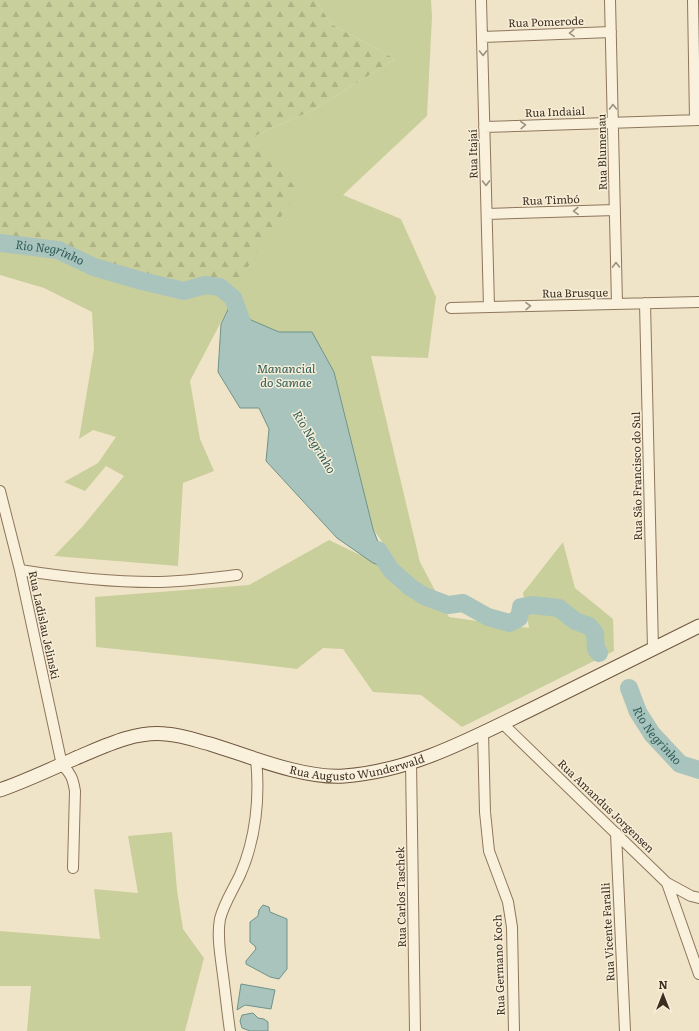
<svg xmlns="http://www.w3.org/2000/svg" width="699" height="1031" font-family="Literata,serif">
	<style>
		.green { fill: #c9cf9b }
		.forest { fill: url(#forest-firs) }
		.water { fill: #a9c4bc; stroke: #6f938a }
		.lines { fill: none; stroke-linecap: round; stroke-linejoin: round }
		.river { stroke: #a9c4bc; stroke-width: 18 }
		.street-casing { stroke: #8d765c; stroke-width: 12 }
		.secondary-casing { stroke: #6f573f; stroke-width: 15 }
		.street { stroke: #faf1dc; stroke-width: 10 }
		.secondary { stroke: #faf1dc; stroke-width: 13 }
		.oneway { stroke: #9c907e }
		.labels { text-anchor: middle; stroke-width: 3; stroke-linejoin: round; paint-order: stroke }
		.street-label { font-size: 11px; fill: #3d2e20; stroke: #f7eed8 }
		.water-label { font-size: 12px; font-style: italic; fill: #2f5d5a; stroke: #f7eed8 }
	</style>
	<defs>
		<pattern id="forest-firs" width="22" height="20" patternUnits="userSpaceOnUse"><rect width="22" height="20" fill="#c9cf9b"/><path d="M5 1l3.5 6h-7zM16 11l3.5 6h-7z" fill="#aeb285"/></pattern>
	</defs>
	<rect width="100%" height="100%" fill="#f0e4c8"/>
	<!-- green -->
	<path class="green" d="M 316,0 L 431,0 L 432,17 L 427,116 L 343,195 L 401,219 L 436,297 L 428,358 L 371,356 L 420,562 L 449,617 L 529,628 L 523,593 L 563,542 L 575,588 L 613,619 L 614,651 L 462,727 L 421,695 L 373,692 L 343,649 L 323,648 L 297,669 L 222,660 L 96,647 L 95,597 L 249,585 L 329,540 L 408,578 L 373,529 L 334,372 L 312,333 L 279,332 L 251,320 L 233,299 L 190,381 L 200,439 L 214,471 L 183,483 L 178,566 L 54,556 L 83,526 L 124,476 L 106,466 L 85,491 L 64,482 L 98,463 L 116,437 L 93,430 L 79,439 L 94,349 L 92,312 L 44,288 L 0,275 L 0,250 L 47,256 L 159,292 L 255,136 L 313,110 L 395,59 L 331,24 Z
		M 172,832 L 177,890 L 183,929 L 204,958 L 185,1031 L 27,1031 L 31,986 L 0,986 L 0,931 L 100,939 L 94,889 L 138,893 L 128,836 Z"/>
	<!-- forest -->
	<path class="forest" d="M 0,0 L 316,0 L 331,24 L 395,59 L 313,110 L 255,136 L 298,191 L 239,280 L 159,292 L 47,256 L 0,250 Z"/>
	<!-- water -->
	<path class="water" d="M 233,299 L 251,320 L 279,332 L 312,332 L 334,372 L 373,529 L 383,555 L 392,570 L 373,563 L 337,538 L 266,461 L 269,429 L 259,408 L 240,408 L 218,372 L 221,324 Z
		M 263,905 L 269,907 L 270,912 L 287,919 L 287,969 L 279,979 L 270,977 L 246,964 L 246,961 L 256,949 L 255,946 L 250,942 L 250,922 L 258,916 L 259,910 Z
		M 241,984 L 275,990 L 271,1009 L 245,1005 L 237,1010 Z
		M 253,1013 L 258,1018 L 264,1019 L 268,1022 L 268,1031 L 250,1031 L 242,1028 L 240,1021 L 242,1015 Z"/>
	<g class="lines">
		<!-- river -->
		<g class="river">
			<path id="s1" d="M 0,243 L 58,250 L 94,267 L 142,281 L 184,291 L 205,285 L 220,287 L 233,298 L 242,322"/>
			<path d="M 378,550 L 391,570 L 410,587 L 424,596 L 448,605 L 463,603 L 488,617 L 510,623 L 519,618 L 521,607 L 532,605 L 559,608 L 575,621 L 589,626 L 595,633 L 596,649 L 599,653"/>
			<path id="s2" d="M 629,688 L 638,712 L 652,734 L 680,764 L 699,770"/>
		</g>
		<!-- street casing -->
		<g class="street-casing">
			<path id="street" d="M 481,0 L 489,307
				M 610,0 L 617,304
				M 693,0 L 695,120
				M 482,37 L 611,32
				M 484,127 L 699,120
				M 487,214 L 615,210
				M 645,303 L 653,649
				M 451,308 L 699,302
				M 0,491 L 20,570 L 62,765 C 71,773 73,779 75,791 L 73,868
				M 20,570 C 64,577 109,582 154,582 C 182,582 210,578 237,575
				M 502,723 L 667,883 L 691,896 L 699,898
				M 483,733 L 485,812 L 489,851 L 508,902 L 512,927 L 514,1031
				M 411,762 L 415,1031
				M 616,833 L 625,1031
				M 667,883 L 699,974
				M 230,1031 C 227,1010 225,989 222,968 C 220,952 217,935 220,919 C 224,903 233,890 240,875 C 256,839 260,797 256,759"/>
		</g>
		<!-- secondary casing -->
		<g class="secondary-casing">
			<g id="secondary">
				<path id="s3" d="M 0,790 C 26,781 51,769 76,758 C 105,746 134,731 166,734 C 181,735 195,740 210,744 C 249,756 304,779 344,776 C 413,771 474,737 534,708 C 589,681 644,653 699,626"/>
			</g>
		</g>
		<!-- street -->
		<use href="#street" class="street"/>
		<!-- secondary -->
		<use href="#secondary" class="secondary"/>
	</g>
	<!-- one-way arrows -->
	<defs><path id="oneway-chevron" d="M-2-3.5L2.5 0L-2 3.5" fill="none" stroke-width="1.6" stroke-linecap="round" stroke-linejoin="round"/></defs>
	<g class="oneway">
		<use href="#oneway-chevron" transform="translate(572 33) rotate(178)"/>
		<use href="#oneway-chevron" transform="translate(483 53) rotate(89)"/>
		<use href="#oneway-chevron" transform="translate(613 107) rotate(-91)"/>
		<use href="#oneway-chevron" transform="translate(523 125) rotate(-2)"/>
		<use href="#oneway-chevron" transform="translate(486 183) rotate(89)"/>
		<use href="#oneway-chevron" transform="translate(576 211) rotate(178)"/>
		<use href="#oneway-chevron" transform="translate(616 265) rotate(-91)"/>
		<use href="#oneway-chevron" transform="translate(528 306) rotate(-1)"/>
	</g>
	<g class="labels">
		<!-- street labels -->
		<g class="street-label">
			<text transform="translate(546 22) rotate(-2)" y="4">Rua Pomerode</text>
			<text transform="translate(555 112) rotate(-2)" y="4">Rua Indaial</text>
			<text transform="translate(602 152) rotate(-91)" y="4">Rua Blumenau</text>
			<text transform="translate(473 154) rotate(-91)" y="4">Rua Itajaí</text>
			<text transform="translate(551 200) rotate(-2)" y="4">Rua Timbó</text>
			<text transform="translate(575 293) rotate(-1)" y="4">Rua Brusque</text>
			<text transform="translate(637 476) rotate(-91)" y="4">Rua São Francisco do Sul</text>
			<text transform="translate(44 625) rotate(78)" y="4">Rua Ladislau Jelinski</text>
			<text dy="4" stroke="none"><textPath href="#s3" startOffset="374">Rua Augusto Wunderwald</textPath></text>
			<text transform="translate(606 806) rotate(44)" y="4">Rua Amandus Jorgensen</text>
			<text transform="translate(401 897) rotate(-91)" y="4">Rua Carlos Taschek</text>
			<text transform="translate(608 932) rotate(-93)" y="4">Rua Vicente Faralli</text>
			<text transform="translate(499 965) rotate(-92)" y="4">Rua Germano Koch</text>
		</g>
		<!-- water labels -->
		<g class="water-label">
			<text dy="4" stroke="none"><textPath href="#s1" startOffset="51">Rio Negrinho</textPath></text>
			<text x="286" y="373">Manancial<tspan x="286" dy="14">do Samae</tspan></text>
			<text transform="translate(314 442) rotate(59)" y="4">Rio Negrinho</text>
			<text dy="4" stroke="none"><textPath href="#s2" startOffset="56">Rio Negrinho</textPath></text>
		</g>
	</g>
	<!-- north arrow -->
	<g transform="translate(663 995)" stroke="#f7eed8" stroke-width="3" paint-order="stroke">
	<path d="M0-3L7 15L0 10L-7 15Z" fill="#3d2e20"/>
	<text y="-6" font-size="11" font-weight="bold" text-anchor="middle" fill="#3d2e20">N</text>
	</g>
</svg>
